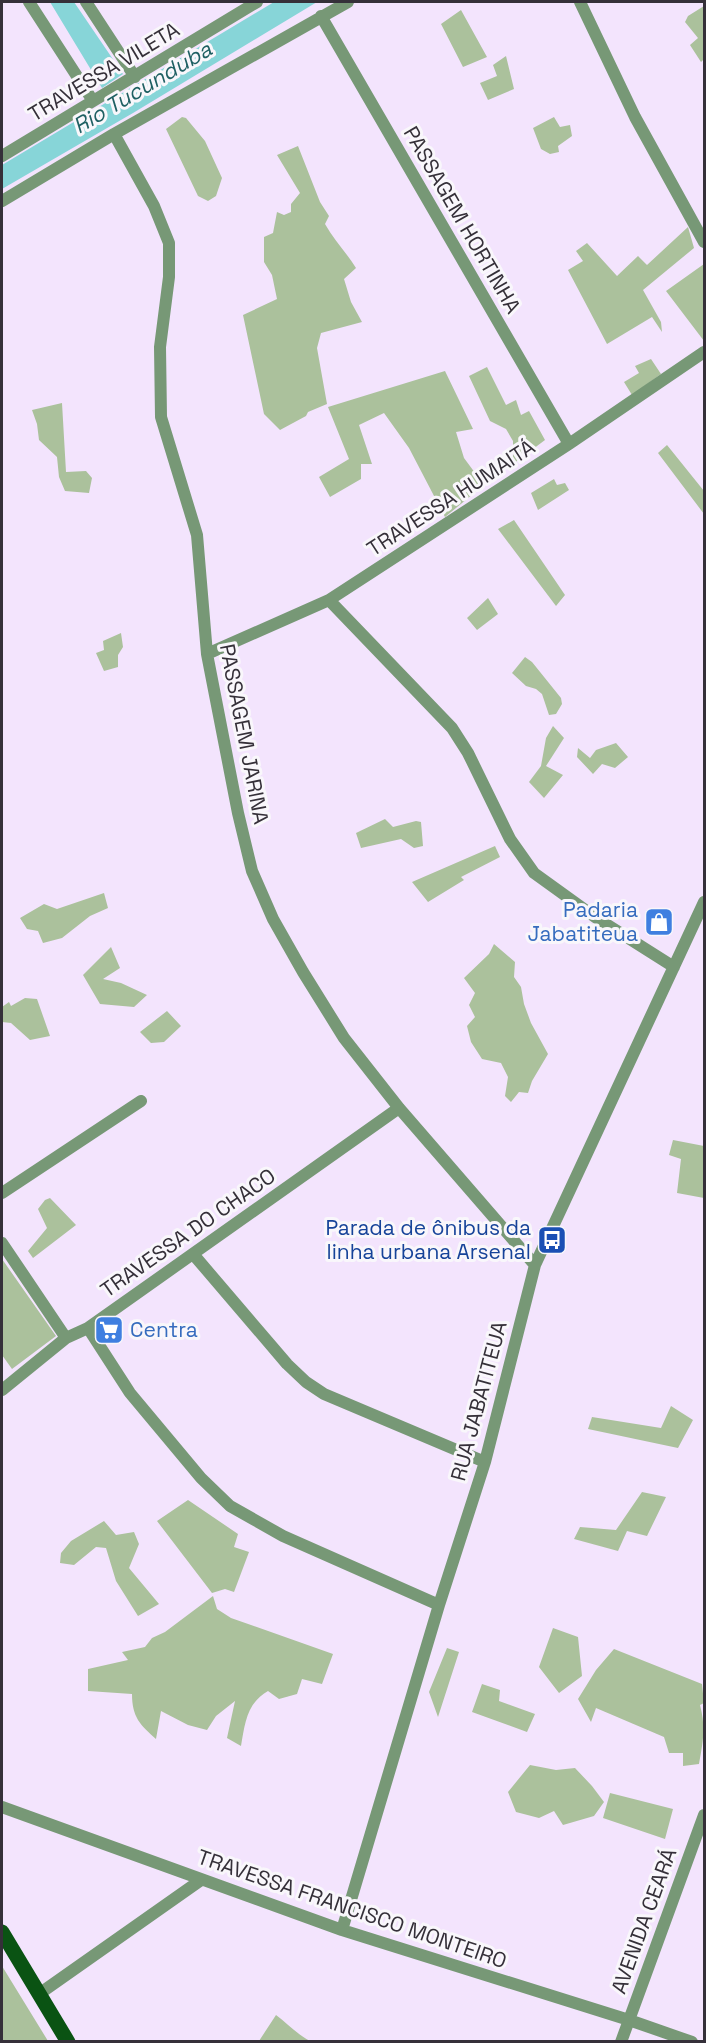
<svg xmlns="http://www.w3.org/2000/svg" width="706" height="2043" font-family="'Space Grotesk',sans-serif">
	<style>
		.green { fill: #abc19c }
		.water { fill: #87d5d8 }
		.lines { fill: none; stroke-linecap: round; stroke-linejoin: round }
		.street { stroke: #779876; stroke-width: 12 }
		.primary { stroke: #0a5313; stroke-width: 15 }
		.labels { text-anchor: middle; stroke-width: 6; stroke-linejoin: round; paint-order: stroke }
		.street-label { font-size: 21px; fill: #353039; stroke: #f9f7fb }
		.shop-label { font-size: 21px; fill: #366cbe; stroke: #f9f7fb; text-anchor: end }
		.transit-label { font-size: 21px; fill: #164399; stroke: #f9f7fb; text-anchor: end }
		.water-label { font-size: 22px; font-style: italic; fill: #1f6063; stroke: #f9f7fb }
	</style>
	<rect width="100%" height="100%" fill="#f3e4fd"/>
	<!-- green -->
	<path class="green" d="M 704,6 L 704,59 L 701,62 L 690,45 L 698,38 L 685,22 L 688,16 Z
		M 461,10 L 487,57 L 463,67 L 441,24 Z
		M 506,56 L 514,89 L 488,100 L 480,83 L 497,76 L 493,65 Z
		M 182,117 L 186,118 L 205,141 L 222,178 L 216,196 L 208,201 L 198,196 L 166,129 Z
		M 554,117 L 560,127 L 570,125 L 572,136 L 558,146 L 559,152 L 550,154 L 541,149 L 533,128 Z
		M 298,146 L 320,202 L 329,216 L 325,224 C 334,240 346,252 356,268 L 344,279 L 351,302 L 362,322 L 321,333 L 317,348 L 327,404 L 308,412 L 306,416 L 280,430 L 264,414 L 243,315 L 277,299 L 272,275 L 264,262 L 264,237 L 273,233 L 277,212 L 284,215 L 291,212 L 291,204 L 300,193 L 277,155 Z
		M 688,227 L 694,248 L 643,290 L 661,322 L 662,332 L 652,317 L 607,344 L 568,270 L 583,261 L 576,251 L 587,243 L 617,276 L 638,256 L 647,265 Z
		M 704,264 L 704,341 L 666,291 Z
		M 651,359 L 661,374 L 632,395 L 624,382 L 639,373 L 635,366 Z
		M 487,367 L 506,405 L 516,400 L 521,415 L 529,411 L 545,440 L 513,464 L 513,441 L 506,429 L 490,421 L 469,376 Z
		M 445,371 L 473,429 L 456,432 L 464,458 L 484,485 L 445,517 L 409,448 L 384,413 L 359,425 L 372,464 L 361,464 L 361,479 L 330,497 L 319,477 L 349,459 L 328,407 Z
		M 62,403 L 66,472 L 86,471 L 92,478 L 89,493 L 65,491 L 59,477 L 57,457 L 39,440 L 37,424 L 32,410 Z
		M 667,445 L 704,491 L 704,514 L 658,453 Z
		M 554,479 L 557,485 L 565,483 L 569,490 L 538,510 L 531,493 Z
		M 514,520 L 565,595 L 556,606 L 498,529 Z
		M 488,598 L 498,614 L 477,630 L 467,618 Z
		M 121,633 L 123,647 L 118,655 L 118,667 L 104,671 L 96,653 L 104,650 L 103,641 Z
		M 525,657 L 532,662 L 561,698 L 562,704 L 556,714 L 549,715 L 542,694 L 536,689 L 526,686 L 512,673 Z
		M 553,726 L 564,738 L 546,766 L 563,775 L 544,798 L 529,782 L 541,766 L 546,738 Z
		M 616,743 L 628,757 L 615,768 L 602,764 L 593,774 L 577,757 L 578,748 L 590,758 L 596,750 Z
		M 385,819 L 393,827 L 416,821 L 421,822 L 423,846 L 414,848 L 401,839 L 361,848 L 356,833 Z
		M 495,846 L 500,857 L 461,877 L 464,880 L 428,902 L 412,882 Z
		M 104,893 L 108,908 L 90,916 L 62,938 L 43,943 L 38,931 L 27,929 L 20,918 L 44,904 L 57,909 Z
		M 494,944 L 515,962 L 514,977 L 521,987 L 524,1004 L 531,1023 L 548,1054 L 532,1081 L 528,1093 L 519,1092 L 511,1102 L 505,1096 L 508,1077 L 501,1063 L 482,1059 L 471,1042 L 467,1026 L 475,1017 L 469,1005 L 475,993 L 464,978 L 489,954 Z
		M 111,947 L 120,968 L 103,979 L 121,983 L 147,995 L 134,1007 L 100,1004 L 83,975 Z
		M 25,998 L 37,999 L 50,1036 L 30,1040 L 11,1023 L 2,1022 L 2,1007 L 9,1002 L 11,1006 Z
		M 167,1011 L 181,1026 L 164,1042 L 151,1043 L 140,1032 Z
		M 673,1140 L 704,1146 L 704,1198 L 677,1193 L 681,1159 L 669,1155 Z
		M 50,1198 L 76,1225 L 33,1258 L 28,1251 L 47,1228 L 38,1209 L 45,1200 Z
		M 2,1259 L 56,1336 L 12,1369 L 2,1355 Z
		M 671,1406 L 693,1420 L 678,1448 L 588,1429 L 592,1417 L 661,1428 Z
		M 642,1492 L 666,1497 L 647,1536 L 627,1531 L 618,1551 L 574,1539 L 580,1527 L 616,1530 Z
		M 188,1500 L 238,1534 L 234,1547 L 249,1552 L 234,1592 L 225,1589 L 212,1593 L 157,1521 Z
		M 104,1521 L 116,1535 L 134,1532 L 139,1544 L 129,1568 L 159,1604 L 138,1616 L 116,1581 L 106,1548 L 96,1547 L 74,1565 L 60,1563 L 61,1553 L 71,1541 Z
		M 213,1596 L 217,1609 L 231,1618 L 333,1654 L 322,1684 L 302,1679 L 297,1694 L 279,1699 L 268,1691 C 247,1703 245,1723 241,1746 L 227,1738 L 235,1701 L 216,1716 L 207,1730 L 188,1725 L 161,1711 L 156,1739 C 140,1725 132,1717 132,1694 L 88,1691 L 88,1669 L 128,1660 L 122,1652 L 145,1647 L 152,1638 L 165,1632 Z
		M 553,1628 L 578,1637 L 582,1676 L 559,1693 L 539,1667 Z
		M 447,1648 L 459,1652 L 438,1717 L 429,1692 Z
		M 614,1649 L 702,1684 L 704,1703 L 700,1705 C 706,1728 703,1741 699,1764 L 683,1766 L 683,1753 L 669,1753 L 664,1737 L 596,1708 L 591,1722 L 578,1699 L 596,1670 Z
		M 482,1684 L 500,1690 L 499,1701 L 535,1714 L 527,1732 L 472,1712 Z
		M 530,1765 L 556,1770 L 575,1768 L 592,1786 L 604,1802 L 594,1816 L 563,1825 L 554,1811 L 539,1818 L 516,1812 L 508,1792 Z
		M 610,1793 L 673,1809 L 665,1839 L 603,1818 Z
		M 2,1966 L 48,2041 L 2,2041 Z
		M 276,2015 C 288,2024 297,2034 310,2041 L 259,2041 Z"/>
	<!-- water -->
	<path class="water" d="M 50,2 L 74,2 L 123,74 L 102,88 Z
		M 274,2 L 317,2 L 133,113 L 2,189 L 2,165 Z"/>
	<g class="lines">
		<!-- street -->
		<path class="street" d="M 29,2 L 93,101
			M 86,2 L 135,77
			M 580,2 L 635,117 L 704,242
			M 321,16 L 569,444
			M 114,134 L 154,206 L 169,243 L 169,277 L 160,347 L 161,417 L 197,535 L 207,654 L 238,813 L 252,871 L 273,919 L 303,972 L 344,1038 L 399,1108 L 535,1265
			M 2,156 L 257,2
			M 2,201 L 114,134 L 348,2
			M 329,600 L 452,728 L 468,753 L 510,839 L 534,873 L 595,917 L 674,967
			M 207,654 L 329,600 L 569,444 L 704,352
			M 2,1193 L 141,1101
			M 2,1243 L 66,1338
			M 193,1254 L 287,1364 L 306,1382 L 324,1394 L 485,1462
			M 88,1328 L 130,1393 L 201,1478 L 230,1506 L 283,1536 L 439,1605
			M 2,1390 L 66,1338 L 88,1328 L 399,1108
			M 2,1807 L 342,1930 L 629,2020 L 692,2042
			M 342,1930 L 439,1605 L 485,1462 L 535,1265 L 704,902
			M 39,1994 L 201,1880
			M 621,2042 L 704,1815"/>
		<!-- primary -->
		<path class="primary" d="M 2,1932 L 68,2042"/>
	</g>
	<!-- icons -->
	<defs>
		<g id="shop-square" transform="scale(1.5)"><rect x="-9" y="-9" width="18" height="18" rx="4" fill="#3f7fe0" stroke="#f9f7fb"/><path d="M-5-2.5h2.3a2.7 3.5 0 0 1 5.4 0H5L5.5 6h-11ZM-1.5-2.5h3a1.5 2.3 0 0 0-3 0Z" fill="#fff"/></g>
		<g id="bus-square" transform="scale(1.5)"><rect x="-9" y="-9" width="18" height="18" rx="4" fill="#1a4fb4" stroke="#f9f7fb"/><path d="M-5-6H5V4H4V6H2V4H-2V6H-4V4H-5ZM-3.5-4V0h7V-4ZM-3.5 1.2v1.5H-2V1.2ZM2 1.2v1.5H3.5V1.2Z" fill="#fff"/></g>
		<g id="supermarket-square" transform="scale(1.5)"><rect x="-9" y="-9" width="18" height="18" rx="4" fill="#3f7fe0" stroke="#f9f7fb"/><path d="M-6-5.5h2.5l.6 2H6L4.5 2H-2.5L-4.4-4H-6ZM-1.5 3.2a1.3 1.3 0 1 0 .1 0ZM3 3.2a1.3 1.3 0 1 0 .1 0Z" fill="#fff"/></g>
	</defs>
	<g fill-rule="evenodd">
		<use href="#shop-square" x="659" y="922"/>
		<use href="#bus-square" x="552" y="1240"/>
		<use href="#supermarket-square" x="109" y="1330"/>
	</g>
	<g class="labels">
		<!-- street labels -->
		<g class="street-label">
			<text transform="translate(104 72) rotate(-31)" y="7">TRAVESSA VILETA</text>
			<text transform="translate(462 220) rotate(60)" y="7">PASSAGEM HORTINHA</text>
			<text transform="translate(451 498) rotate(-33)" y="7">TRAVESSA HUMAITÁ</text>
			<text transform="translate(244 734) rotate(79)" y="7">PASSAGEM JARINA</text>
			<text transform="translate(188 1233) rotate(-35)" y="7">TRAVESSA DO CHACO</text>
			<text transform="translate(479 1401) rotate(-75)" y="7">RUA JABATITEUA</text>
			<text transform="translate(352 1909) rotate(19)" y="7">TRAVESSA FRANCISCO MONTEIRO</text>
			<text transform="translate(644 1921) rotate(-70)" y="7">AVENIDA CEARÁ</text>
		</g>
		<!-- shop labels -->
		<g class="shop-label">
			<text x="638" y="917">Padaria<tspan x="638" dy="24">Jabatiteua</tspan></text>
			<text x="130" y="1337" text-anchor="start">Centra</text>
		</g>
		<!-- transit labels -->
		<g class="transit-label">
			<text x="531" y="1235">Parada de ônibus da<tspan x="531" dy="24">linha urbana Arsenal</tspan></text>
		</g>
		<!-- water labels -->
		<g class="water-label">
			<text transform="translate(142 87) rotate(-31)" y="8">Rio Tucunduba</text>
		</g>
	</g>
	<!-- border -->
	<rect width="706" height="2043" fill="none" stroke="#353039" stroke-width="6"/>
</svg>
